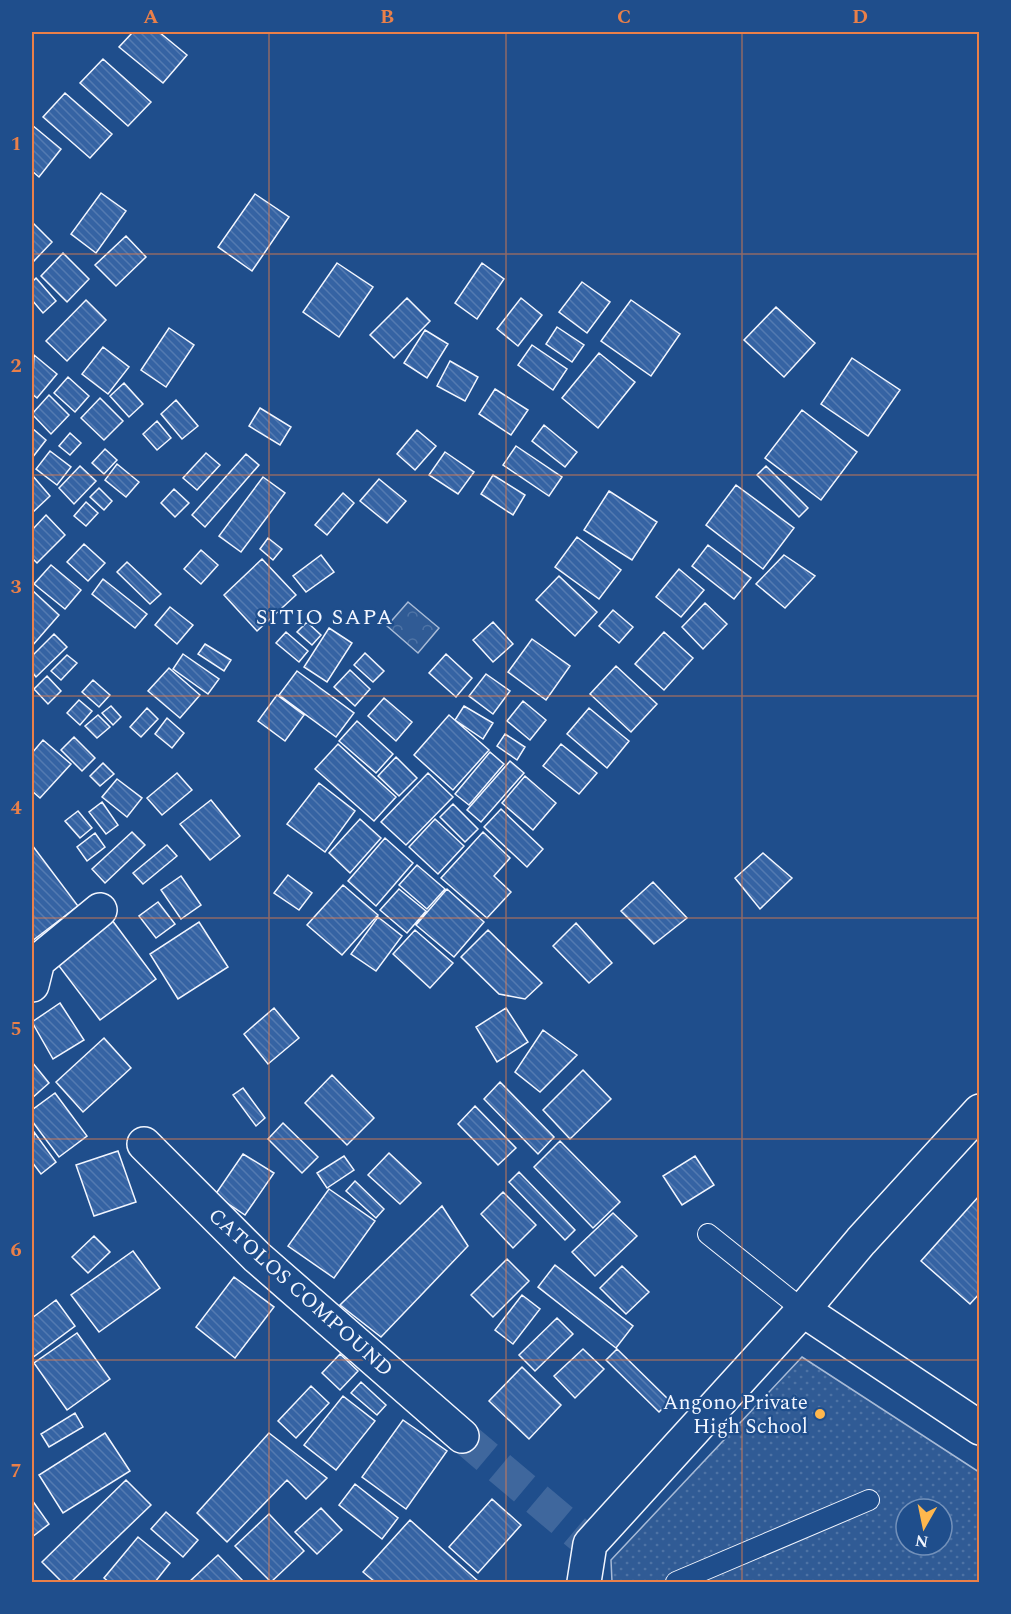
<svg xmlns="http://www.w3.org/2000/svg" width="1011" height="1614" font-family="Spectral,serif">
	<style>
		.grass { fill: url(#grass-dots); stroke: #a8bbd7; stroke-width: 1.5; fill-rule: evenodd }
		.forest { fill: url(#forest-crowns); stroke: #a8bbd7; stroke-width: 1.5 }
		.building { fill: url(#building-back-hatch); stroke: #f2f6ff; stroke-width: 1.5 }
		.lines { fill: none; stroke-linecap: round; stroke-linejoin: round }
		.street-tunnel { stroke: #3f679d; stroke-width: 33; stroke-dasharray: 33 16; stroke-linecap: butt }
		.lane-casing { stroke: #f2f6ff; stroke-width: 22 }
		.street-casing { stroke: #f2f6ff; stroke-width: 36 }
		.lane { stroke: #1f4e8c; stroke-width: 20 }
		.street { stroke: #1f4e8c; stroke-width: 33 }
		.grid { fill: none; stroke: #ea8049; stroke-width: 1.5; stroke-opacity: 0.55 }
		.poi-dot { fill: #ffb74d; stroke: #1f4e8c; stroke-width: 2 }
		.labels { text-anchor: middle; stroke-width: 4.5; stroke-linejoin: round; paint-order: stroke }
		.street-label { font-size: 21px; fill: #f2f6ff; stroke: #1f4e8c }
		.poi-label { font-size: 21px; fill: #f2f6ff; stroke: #1f4e8c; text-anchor: end }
		.neighbourhood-label { font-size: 22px; letter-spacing: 1.5px; fill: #f2f6ff; stroke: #1f4e8c }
		.neatline { fill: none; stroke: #ea8049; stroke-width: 2 }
		.grid-label { font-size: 20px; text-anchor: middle; font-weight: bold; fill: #ea8049 }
	</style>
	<defs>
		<pattern id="grass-dots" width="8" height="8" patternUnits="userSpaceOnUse" patternTransform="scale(1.5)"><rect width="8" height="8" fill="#305b95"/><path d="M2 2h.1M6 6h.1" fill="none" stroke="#4e73a5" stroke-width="1.8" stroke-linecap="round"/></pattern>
		<pattern id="forest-crowns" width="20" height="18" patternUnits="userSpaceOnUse" patternTransform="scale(1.5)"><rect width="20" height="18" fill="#305b95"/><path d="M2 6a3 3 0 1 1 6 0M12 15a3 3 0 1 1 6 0" fill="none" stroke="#4e73a5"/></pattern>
		<pattern id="building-back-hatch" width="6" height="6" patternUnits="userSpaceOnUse" patternTransform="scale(1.5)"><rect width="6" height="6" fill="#3563a3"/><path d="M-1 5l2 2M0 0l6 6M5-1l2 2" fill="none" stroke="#537ab1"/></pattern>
	</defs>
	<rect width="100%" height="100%" fill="#1f4e8c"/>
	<!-- grass -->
	<path class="grass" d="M 802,1357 L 979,1472 L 979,1582 L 612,1582 L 611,1560 ZM 906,1509 L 942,1509 L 942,1545 L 906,1545 Z"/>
	<!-- forest -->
	<path class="forest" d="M 408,602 L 439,628 L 418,653 L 387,626 Z"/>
	<!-- building -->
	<path class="building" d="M 133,32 L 159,32 L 187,55 L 163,83 L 119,47 Z
		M 103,59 L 151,102 L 128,126 L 80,83 Z
		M 65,93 L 112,134 L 90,158 L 43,117 Z
		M 32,125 L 61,149 L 39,177 L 32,171 Z
		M 101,193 L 126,211 L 96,253 L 71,234 Z
		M 255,194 L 289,217 L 252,271 L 218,247 Z
		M 32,222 L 52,242 L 32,263 Z
		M 126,236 L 146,257 L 116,286 L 95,265 Z
		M 63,253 L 89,279 L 67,302 L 41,276 Z
		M 337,263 L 373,287 L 339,337 L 303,312 Z
		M 482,263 L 504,279 L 477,319 L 455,303 Z
		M 36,278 L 56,301 L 43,313 L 32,300 L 32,282 Z
		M 582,282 L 610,302 L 587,333 L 559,312 Z
		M 407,298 L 430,321 L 394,358 L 370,335 Z
		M 521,298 L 542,315 L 518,346 L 497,329 Z
		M 86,300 L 106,320 L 67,361 L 46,341 Z
		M 631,300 L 680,334 L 651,376 L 601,341 Z
		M 776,307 L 815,343 L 784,377 L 744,340 Z
		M 557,327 L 584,345 L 572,362 L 546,344 Z
		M 169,328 L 194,345 L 166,387 L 141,370 Z
		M 425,330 L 448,344 L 427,378 L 404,363 Z
		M 532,345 L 567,369 L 553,390 L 518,365 Z
		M 103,347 L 129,367 L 108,394 L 82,374 Z
		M 599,353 L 635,382 L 598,428 L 562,398 Z
		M 34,355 L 57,374 L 37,398 L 32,394 Z
		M 852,358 L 900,390 L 868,436 L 821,404 Z
		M 450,361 L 478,377 L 465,401 L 437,386 Z
		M 68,377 L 89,396 L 75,412 L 54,393 Z
		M 124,383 L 143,404 L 129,417 L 110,396 Z
		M 495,389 L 528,410 L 511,435 L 479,414 Z
		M 49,395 L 69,415 L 51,434 L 32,414 Z
		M 100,398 L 123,421 L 104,440 L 81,418 Z
		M 176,400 L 198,426 L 182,439 L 161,414 Z
		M 260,408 L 291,427 L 280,445 L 249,426 Z
		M 802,410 L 857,452 L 821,500 L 765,458 Z
		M 157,421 L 171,438 L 157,450 L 143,434 Z
		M 544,425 L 577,452 L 565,467 L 532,441 Z
		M 32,428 L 46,440 L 32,458 Z
		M 417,430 L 436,446 L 415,470 L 397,454 Z
		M 70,433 L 81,443 L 70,455 L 59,446 Z
		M 516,446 L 562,477 L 549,496 L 503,465 Z
		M 105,449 L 117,460 L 104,474 L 92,463 Z
		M 50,451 L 71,467 L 57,485 L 36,469 Z
		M 445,452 L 474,472 L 458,494 L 429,475 Z
		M 206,453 L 220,465 L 197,490 L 183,478 Z
		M 246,454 L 259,465 L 205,527 L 192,515 Z
		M 117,464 L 139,482 L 126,497 L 105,480 Z
		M 80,466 L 96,481 L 74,504 L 59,488 Z
		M 766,466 L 808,508 L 799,517 L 757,475 Z
		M 32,475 L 50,496 L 32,513 Z
		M 493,475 L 525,495 L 513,515 L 481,494 Z
		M 263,477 L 285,493 L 241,552 L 219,536 Z
		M 379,479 L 406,501 L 387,523 L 360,501 Z
		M 736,485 L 794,528 L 763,569 L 706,525 Z
		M 99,488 L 112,501 L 104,510 L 90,497 Z
		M 174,489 L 189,503 L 175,517 L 161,503 Z
		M 609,491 L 657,522 L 632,560 L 584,530 Z
		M 343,493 L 354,503 L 327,535 L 315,525 Z
		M 86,502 L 98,513 L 86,526 L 74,516 Z
		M 46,515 L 65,535 L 37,563 L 32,558 L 32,530 Z
		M 577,537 L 621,570 L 599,599 L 555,567 Z
		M 268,538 L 282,549 L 273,560 L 260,549 Z
		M 84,544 L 105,563 L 88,581 L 67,562 Z
		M 708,545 L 751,578 L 734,599 L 692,566 Z
		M 201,550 L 218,565 L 201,584 L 184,569 Z
		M 321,555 L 334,572 L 306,592 L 293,576 Z
		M 784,555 L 815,576 L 785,608 L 756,584 Z
		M 262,559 L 296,595 L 257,631 L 224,595 Z
		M 127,562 L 161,594 L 150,604 L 117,572 Z
		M 51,565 L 81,590 L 65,609 L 34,584 Z
		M 679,569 L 704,590 L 681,617 L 656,597 Z
		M 559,576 L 597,612 L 575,636 L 536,600 Z
		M 103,579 L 147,614 L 135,628 L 92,594 Z
		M 32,590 L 59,615 L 32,646 Z
		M 705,603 L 727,624 L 703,649 L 682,627 Z
		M 170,607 L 193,625 L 177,644 L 155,625 Z
		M 613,610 L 633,627 L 619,643 L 599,626 Z
		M 307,622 L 321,635 L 312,645 L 297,632 Z
		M 493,622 L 513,644 L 493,662 L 473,640 Z
		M 329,628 L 352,643 L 327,682 L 304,667 Z
		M 286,632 L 308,651 L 299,662 L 276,643 Z
		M 664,632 L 693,658 L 664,690 L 635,664 Z
		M 54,634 L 67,647 L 36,677 L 32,672 L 32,656 Z
		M 532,639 L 570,666 L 546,700 L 508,672 Z
		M 205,644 L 231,660 L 224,671 L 198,654 Z
		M 365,653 L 384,671 L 373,682 L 354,665 Z
		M 183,654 L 219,679 L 208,694 L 173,669 Z
		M 446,654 L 472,678 L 456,697 L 429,673 Z
		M 67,655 L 77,663 L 61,680 L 51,671 Z
		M 616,666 L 657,704 L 631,732 L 590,694 Z
		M 169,668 L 200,695 L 180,718 L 148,691 Z
		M 350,670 L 370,689 L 355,706 L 334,687 Z
		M 297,671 L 354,713 L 336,737 L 279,695 Z
		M 486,674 L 510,691 L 493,714 L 469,696 Z
		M 47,676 L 61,691 L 48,704 L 34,689 Z
		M 93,680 L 110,695 L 99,707 L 82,692 Z
		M 277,695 L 304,715 L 285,741 L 258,721 Z
		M 384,698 L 412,722 L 396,741 L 368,716 Z
		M 79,700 L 92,711 L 80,725 L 67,713 Z
		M 523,701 L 546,720 L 530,740 L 507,721 Z
		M 111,706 L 121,717 L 113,725 L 102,713 Z
		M 464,706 L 493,723 L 483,739 L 455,720 Z
		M 147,708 L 158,719 L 141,737 L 130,727 Z
		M 589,708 L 629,741 L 607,768 L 567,734 Z
		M 98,715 L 110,727 L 97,738 L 85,726 Z
		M 449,715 L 489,750 L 453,790 L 414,755 Z
		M 167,718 L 184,733 L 172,748 L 155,734 Z
		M 357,721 L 393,754 L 376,773 L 339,741 Z
		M 505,734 L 525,747 L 517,760 L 497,746 Z
		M 74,737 L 95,758 L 82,771 L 61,750 Z
		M 43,740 L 71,764 L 40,798 L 32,791 L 32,753 Z
		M 338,744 L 396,797 L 374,821 L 315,769 Z
		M 561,744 L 597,773 L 579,794 L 543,766 Z
		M 490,752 L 504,764 L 469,805 L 455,794 Z
		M 396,757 L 417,778 L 399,796 L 378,776 Z
		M 510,761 L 524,773 L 481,822 L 467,810 Z
		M 103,763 L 114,774 L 100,786 L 90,776 Z
		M 177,773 L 192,790 L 162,815 L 147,798 Z
		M 428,773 L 453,797 L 406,845 L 381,822 Z
		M 525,776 L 556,803 L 533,830 L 502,803 Z
		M 117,779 L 142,798 L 127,817 L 102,797 Z
		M 319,783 L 355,811 L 325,852 L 287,824 Z
		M 211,800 L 240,836 L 210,860 L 180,824 Z
		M 102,802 L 118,825 L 106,834 L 89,812 Z
		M 453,804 L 478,829 L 465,842 L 440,817 Z
		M 501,809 L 543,849 L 527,867 L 484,827 Z
		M 78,811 L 92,828 L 80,838 L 65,821 Z
		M 360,819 L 381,838 L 350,873 L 329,853 Z
		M 435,819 L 464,846 L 438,874 L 409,847 Z
		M 132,832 L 145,845 L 105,883 L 92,869 Z
		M 483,832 L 510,858 L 494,876 L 511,892 L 487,918 L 441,878 Z
		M 95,833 L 105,847 L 87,861 L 77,847 Z
		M 385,838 L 413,863 L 376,906 L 348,881 Z
		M 32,845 L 78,906 L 32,941 Z
		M 167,845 L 177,856 L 143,884 L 133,873 Z
		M 763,853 L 792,878 L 760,909 L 735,878 Z
		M 417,865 L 445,889 L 427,909 L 399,885 Z
		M 288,875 L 312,893 L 299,910 L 274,893 Z
		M 181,876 L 201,905 L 181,919 L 161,890 Z
		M 653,882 L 687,918 L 654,944 L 621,911 Z
		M 343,885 L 378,915 L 342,955 L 307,925 Z
		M 399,889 L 426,911 L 407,933 L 380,910 Z
		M 447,889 L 484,922 L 454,957 L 416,925 Z
		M 158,902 L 175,924 L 156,938 L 139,916 Z
		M 378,917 L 402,936 L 376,971 L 351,954 Z
		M 112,920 L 156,979 L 100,1020 L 56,962 Z
		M 199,922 L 228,967 L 178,999 L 150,954 Z
		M 576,923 L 612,963 L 589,983 L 553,946 Z
		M 415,930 L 453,963 L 430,988 L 393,954 Z
		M 488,930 L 542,983 L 525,999 L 499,994 L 461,957 Z
		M 60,1003 L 84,1040 L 53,1059 L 32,1022 Z
		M 274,1008 L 299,1038 L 268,1064 L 244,1034 Z
		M 506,1008 L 528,1042 L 497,1062 L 476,1027 Z
		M 543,1030 L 577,1055 L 540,1092 L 515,1072 Z
		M 104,1038 L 131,1068 L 83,1112 L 56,1082 Z
		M 32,1062 L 49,1083 L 32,1098 Z
		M 583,1070 L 611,1099 L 570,1139 L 543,1110 Z
		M 332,1075 L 374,1118 L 347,1145 L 305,1103 Z
		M 500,1082 L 554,1137 L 538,1154 L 484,1099 Z
		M 243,1088 L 265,1118 L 256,1126 L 233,1095 Z
		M 55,1093 L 87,1136 L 59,1157 L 32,1121 L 32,1110 Z
		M 475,1106 L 516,1148 L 498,1165 L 458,1124 Z
		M 283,1123 L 318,1157 L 302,1173 L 268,1139 Z
		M 34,1132 L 56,1162 L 41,1174 L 32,1162 Z
		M 560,1141 L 620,1202 L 593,1228 L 534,1167 Z
		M 118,1151 L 136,1202 L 94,1216 L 76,1165 Z
		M 389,1153 L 421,1183 L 400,1204 L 368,1175 Z
		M 243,1154 L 274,1173 L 245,1215 L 215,1195 Z
		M 344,1156 L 354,1170 L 327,1188 L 317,1173 Z
		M 695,1156 L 714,1185 L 682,1205 L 663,1176 Z
		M 519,1172 L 575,1230 L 565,1240 L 509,1182 Z
		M 355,1181 L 384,1209 L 376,1218 L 346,1191 Z
		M 329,1189 L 375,1221 L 334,1278 L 288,1246 Z
		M 503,1192 L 536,1225 L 513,1248 L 481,1214 Z
		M 980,1195 L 980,1293 L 970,1304 L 921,1261 Z
		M 442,1206 L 468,1246 L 381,1337 L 340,1305 Z
		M 613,1213 L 637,1236 L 595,1276 L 572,1252 Z
		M 94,1236 L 110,1252 L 88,1273 L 72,1257 Z
		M 133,1251 L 160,1288 L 99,1332 L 71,1295 Z
		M 507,1259 L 529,1281 L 493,1317 L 471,1295 Z
		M 555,1265 L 633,1326 L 616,1348 L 538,1287 Z
		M 622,1266 L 649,1292 L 626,1314 L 600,1288 Z
		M 234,1277 L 274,1307 L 235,1358 L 196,1327 Z
		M 522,1295 L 540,1309 L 513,1344 L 495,1330 Z
		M 56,1300 L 75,1326 L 32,1358 L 32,1318 Z
		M 557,1318 L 573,1334 L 535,1371 L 519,1355 Z
		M 77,1333 L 110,1379 L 67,1410 L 34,1363 Z
		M 583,1349 L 604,1369 L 575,1398 L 554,1376 Z
		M 617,1349 L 670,1401 L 659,1412 L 606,1360 Z
		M 340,1354 L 358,1371 L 340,1390 L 322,1373 Z
		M 522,1367 L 561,1405 L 529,1439 L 489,1401 Z
		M 361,1382 L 386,1405 L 377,1415 L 351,1393 Z
		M 311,1386 L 329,1403 L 296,1438 L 278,1421 Z
		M 343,1396 L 375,1421 L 336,1470 L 304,1445 Z
		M 75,1413 L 83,1427 L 49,1447 L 41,1434 Z
		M 403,1420 L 447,1451 L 406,1509 L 362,1477 Z
		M 105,1433 L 130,1471 L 63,1513 L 39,1475 Z
		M 269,1433 L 327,1478 L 306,1499 L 287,1480 L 227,1542 L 197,1513 Z
		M 126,1480 L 151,1505 L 71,1582 L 62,1582 L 42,1562 Z
		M 355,1484 L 398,1518 L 382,1539 L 339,1505 Z
		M 492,1499 L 521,1525 L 478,1573 L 449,1547 Z
		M 32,1500 L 49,1524 L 32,1537 Z
		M 321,1508 L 342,1530 L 317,1554 L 295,1532 Z
		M 166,1512 L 198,1540 L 183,1557 L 151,1529 Z
		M 269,1514 L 304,1551 L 271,1582 L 235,1546 Z
		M 410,1520 L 479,1582 L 375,1582 L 363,1572 Z
		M 138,1537 L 170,1563 L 155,1582 L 109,1582 L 104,1578 Z
		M 218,1555 L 244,1582 L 189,1582 Z"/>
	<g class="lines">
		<!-- street-tunnel -->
		<path class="street-tunnel" d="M 462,1436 L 590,1544"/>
		<!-- lane casing -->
		<g class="lane-casing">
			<path id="lane" d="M 708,1234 L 803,1310
				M 676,1582 L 869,1500"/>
		</g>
		<!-- street casing -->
		<g class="street-casing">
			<path id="street" d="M 32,985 L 38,961 L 100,910
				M 144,1144 L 257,1257 L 462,1436
				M 803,1310 L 980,1428
				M 584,1582 L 590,1544 L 803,1310 L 861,1241 L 980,1111"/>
		</g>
		<!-- lane -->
		<use href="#lane" class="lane"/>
		<!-- street -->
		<use href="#street" class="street"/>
	</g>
	<!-- grid -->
	<path class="grid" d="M 269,32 L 269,1582M 506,32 L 506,1582M 742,32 L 742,1582M 32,254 L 980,254M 32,475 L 980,475M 32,696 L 980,696M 32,918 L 980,918M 32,1139 L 980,1139M 32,1360 L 980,1360"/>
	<!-- markers -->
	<circle class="poi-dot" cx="820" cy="1414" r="6"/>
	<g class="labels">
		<!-- street labels -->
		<g class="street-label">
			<text transform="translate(301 1292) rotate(42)" y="7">CATOLOS COMPOUND</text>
		</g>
		<!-- poi labels -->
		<g class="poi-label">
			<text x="808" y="1409">Angono Private<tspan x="808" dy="24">High School</tspan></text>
		</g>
		<!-- neighbourhood labels -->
		<g class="neighbourhood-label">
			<text x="325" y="624">SITIO SAPA</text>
		</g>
	</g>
	<!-- border -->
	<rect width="1011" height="1614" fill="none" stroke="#1f4e8c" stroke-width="66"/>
	<!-- north arrow -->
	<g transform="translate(924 1527) rotate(189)"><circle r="28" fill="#1f4e8c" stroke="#7391ba" stroke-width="1.5"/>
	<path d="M0-4.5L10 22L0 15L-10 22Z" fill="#ffb74d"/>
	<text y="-9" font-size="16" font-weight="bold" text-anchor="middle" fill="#f2f6ff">N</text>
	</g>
	<rect x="33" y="33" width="945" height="1548" class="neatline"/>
	<g class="grid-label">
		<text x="151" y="23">A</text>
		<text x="387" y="23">B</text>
		<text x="624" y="23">C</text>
		<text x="860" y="23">D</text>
		<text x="16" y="150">1</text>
		<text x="16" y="372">2</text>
		<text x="16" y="593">3</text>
		<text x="16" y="814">4</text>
		<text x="16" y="1035">5</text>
		<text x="16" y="1256">6</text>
		<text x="16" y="1477">7</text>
	</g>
</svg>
